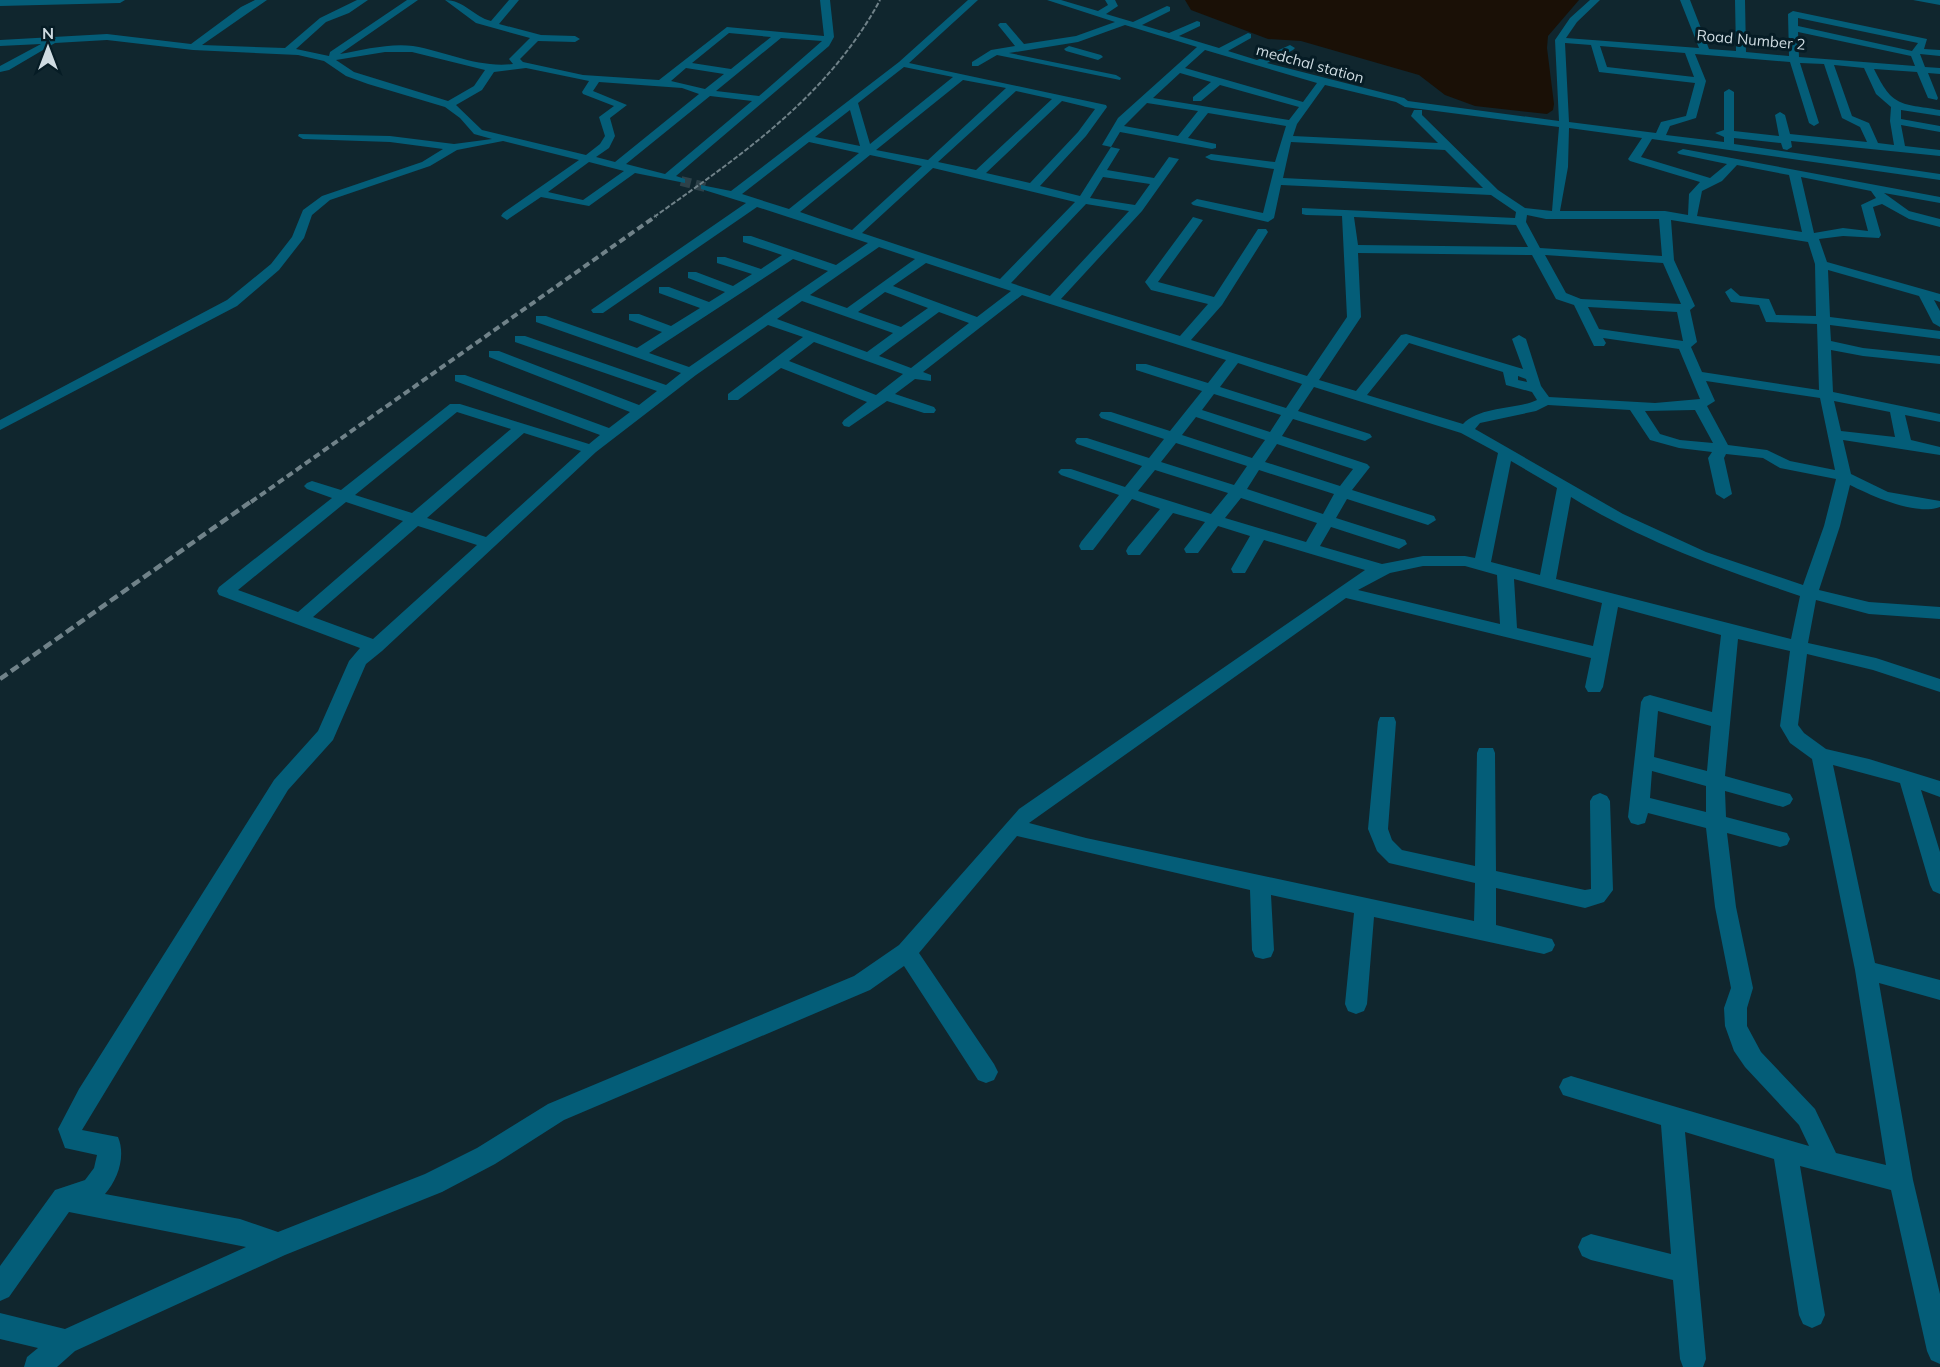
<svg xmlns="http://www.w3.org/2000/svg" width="1940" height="1367" font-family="Mulish,sans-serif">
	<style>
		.water { fill: #1a1006 }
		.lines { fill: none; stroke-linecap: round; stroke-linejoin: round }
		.minor-tunnel { stroke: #2d4149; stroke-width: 10; stroke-dasharray: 10 5; stroke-linecap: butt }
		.minor { fill: #045d78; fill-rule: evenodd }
		.rail-far2 { stroke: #708289; stroke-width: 2; stroke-dasharray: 5 2; stroke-linecap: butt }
		.rail-far1 { stroke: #708289; stroke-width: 4; stroke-dasharray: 7 4; stroke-linecap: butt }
		.rail { stroke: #708289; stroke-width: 4.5; stroke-dasharray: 9 4.5; stroke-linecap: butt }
		.labels { text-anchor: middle; stroke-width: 6; stroke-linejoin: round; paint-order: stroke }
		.far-street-label { font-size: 15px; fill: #cfdce2; stroke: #061c25 }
	</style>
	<rect width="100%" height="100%" fill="#10262e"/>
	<!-- water -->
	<path class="water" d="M 1185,0 L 1579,0 L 1548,36 L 1547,48 L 1554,104 L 1553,110 L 1547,114 L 1475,106 L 1445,95 L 1419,75 L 1301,41 L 1268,39 L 1191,10 Z"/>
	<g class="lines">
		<!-- minor-tunnel -->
		<path class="minor-tunnel" d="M 681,181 L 705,187"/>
		<!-- minor -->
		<path class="minor" d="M 0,0 L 125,0 L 120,3 L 0,6 Z
			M 255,0 L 267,0 L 202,45 L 285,48 L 320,18 L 357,0 L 368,0 L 349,13 L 326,22 L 296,49 L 329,56 L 330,52 L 407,0 L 418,0 L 340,54 C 363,50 389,43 413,46 C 448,52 477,68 513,64 L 509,59 L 530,38 L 476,23 L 445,0 C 464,0 474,17 491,21 L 509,0 L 519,0 L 499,24 L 541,35 L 575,36 L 580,39 L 575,42 L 538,41 L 520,59 L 523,62 L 583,75 L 659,80 L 727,27 L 824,36 L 820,0 L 830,0 L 834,37 L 829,46 L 676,176 L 685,179 L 685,183 L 635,173 L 589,206 L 541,197 L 507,220 L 501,216 L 503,213 L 579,160 L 503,141 L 457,150 L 430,166 L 330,200 L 312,215 L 304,238 L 279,270 L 237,306 L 0,430 L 0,420 L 227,300 L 271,264 L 292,237 L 303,210 L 322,196 L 422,162 L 443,149 L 390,142 L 303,139 L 298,136 L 299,134 L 390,136 L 454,144 L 492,139 L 474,134 L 460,118 L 445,107 L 368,84 L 346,76 L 324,61 L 298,55 L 193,50 L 107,40 L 55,43 L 9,70 L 0,72 L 0,66 L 41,44 L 0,46 L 0,40 L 107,34 L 191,44 L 241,7 ZM 729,33 L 771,37 L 731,69 L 692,63 ZM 781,38 L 822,41 L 759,96 L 716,91 ZM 385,52 L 412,52 L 485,70 L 474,86 L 448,101 L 354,72 L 336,60 ZM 526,68 L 589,81 L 582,92 L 583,94 L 614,106 L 599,117 L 605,136 L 600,144 L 586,155 L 482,130 L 456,105 L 482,90 L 494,72 ZM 686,68 L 724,74 L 705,89 L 671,81 ZM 599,82 L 682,88 L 699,94 L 615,162 L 596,157 L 609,148 L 615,136 L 610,118 L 627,105 L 593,91 ZM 710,96 L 752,101 L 665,174 L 626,164 ZM 589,162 L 624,171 L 583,200 L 548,192 Z
			M 968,0 L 978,0 L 909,63 L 1106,105 L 1107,107 L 1086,136 L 1040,186 L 1080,196 L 1111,147 L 1102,145 L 1118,118 L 1197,47 L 1125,25 L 1078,42 L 1009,53 L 1116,75 L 1121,78 L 1120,80 L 997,55 L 978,66 L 972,66 L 972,62 L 991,50 L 1015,46 L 998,25 L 1000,23 L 1006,23 L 1024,44 L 1076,36 L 1115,22 L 1047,0 L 1061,0 L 1098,11 L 1108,5 L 1105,0 L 1115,0 L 1118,6 L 1106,14 L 1133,22 L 1167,6 L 1170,7 L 1170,11 L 1142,25 L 1169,33 L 1197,21 L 1200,22 L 1200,26 L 1179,36 L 1219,48 L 1248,33 L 1251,34 L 1251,38 L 1228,51 L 1257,60 L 1290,45 L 1295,48 L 1293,50 L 1267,63 L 1404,98 L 1408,101 L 1559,121 L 1555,40 L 1570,18 L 1590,0 L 1600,0 L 1577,22 L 1566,38 L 1699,48 L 1680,0 L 1690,0 L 1709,49 L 1736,51 L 1735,0 L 1745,0 L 1746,52 L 1789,56 L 1788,14 L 1793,11 L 1927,39 L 1924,49 L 1940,50 L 1940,56 L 1920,54 L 1925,67 L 1940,68 L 1940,74 L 1928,73 L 1938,98 L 1937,100 L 1928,98 L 1917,72 L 1874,69 C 1893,108 1900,103 1940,110 L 1940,116 L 1901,110 L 1901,119 L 1940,126 L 1940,132 L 1901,125 L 1905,146 L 1940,150 L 1940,156 L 1791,141 L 1792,147 L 1787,150 L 1783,149 L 1781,143 L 1734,138 L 1734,144 L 1940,174 L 1940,180 L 1652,139 L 1641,157 L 1710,178 L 1727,164 L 1679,154 L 1677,152 L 1683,149 L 1940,197 L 1940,203 L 1884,193 L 1909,211 L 1940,219 L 1940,227 L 1909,219 L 1882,204 L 1873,207 L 1881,235 L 1879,238 L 1843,236 L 1819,239 L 1827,262 L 1940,294 L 1940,302 L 1934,300 L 1940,311 L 1940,327 L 1933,323 L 1919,296 L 1828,270 L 1830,317 L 1940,331 L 1940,339 L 1830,325 L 1831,341 L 1863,348 L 1940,356 L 1940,364 L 1863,356 L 1831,350 L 1833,392 L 1940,414 L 1940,422 L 1905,415 L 1911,440 L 1940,447 L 1940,455 L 1843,440 L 1851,474 L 1888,492 L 1940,501 L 1940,507 C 1916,516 1872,496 1850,485 L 1840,526 L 1819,590 L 1869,602 L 1940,607 L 1940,619 L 1869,614 L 1816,600 L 1808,643 L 1876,658 L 1940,679 L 1940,692 L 1873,670 L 1807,654 L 1798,725 L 1804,733 L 1826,749 L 1869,759 L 1940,781 L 1940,797 L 1921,790 L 1940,852 L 1940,894 L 1933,891 L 1930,885 L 1900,783 L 1833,765 L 1875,963 L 1940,980 L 1940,1000 L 1879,983 L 1913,1180 L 1940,1294 L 1940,1364 L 1931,1360 L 1927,1351 L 1891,1190 L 1800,1166 L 1825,1315 L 1821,1324 L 1812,1328 L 1803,1324 L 1799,1315 L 1774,1159 L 1685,1132 L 1706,1359 L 1703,1367 L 1683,1367 L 1680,1359 L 1673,1280 L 1591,1260 L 1582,1256 L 1578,1247 L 1582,1238 L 1591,1234 L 1671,1254 L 1661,1125 L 1563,1095 L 1559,1087 L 1563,1079 L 1571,1076 L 1809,1146 L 1799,1125 L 1745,1067 L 1734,1051 L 1725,1026 L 1724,1008 L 1731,988 L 1715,907 L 1706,828 L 1648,813 L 1645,823 L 1638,825 L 1631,823 L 1628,817 L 1641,702 L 1644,697 L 1650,695 L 1712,712 L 1721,635 L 1618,607 L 1603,687 L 1600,692 L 1588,692 L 1585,687 L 1591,658 L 1346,598 L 1029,823 L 1086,838 L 1474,921 L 1475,883 L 1389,863 L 1377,851 L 1368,829 L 1378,722 L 1380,717 L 1394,717 L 1396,722 L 1388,829 L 1392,840 L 1402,850 L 1475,866 L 1477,753 L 1479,748 L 1493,748 L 1495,753 L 1496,871 L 1585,890 L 1591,889 L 1590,801 L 1593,796 L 1600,793 L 1607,796 L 1610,801 L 1613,890 L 1604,902 L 1585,908 L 1496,888 L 1496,925 L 1552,939 L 1555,945 L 1552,951 L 1544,954 L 1374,917 L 1367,1004 L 1364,1011 L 1356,1014 L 1348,1011 L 1345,1004 L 1354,913 L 1271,895 L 1274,950 L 1271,957 L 1263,959 L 1255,957 L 1252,950 L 1250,890 L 1017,836 L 919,953 L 994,1064 L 998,1072 L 994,1080 L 986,1083 L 978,1080 L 904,966 L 870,990 L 564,1120 L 495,1164 L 442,1192 L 285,1255 L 75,1351 L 57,1367 L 24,1367 L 27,1357 L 38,1348 L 0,1339 L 0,1313 L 65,1329 L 246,1247 L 69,1212 L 9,1297 L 0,1301 L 0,1266 L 55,1190 L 85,1180 L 94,1168 L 97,1155 L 65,1148 L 58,1129 L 79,1089 L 274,780 L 318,731 L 349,661 L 360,648 L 219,595 L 217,591 L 219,587 L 332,498 L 307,489 L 304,486 L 307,483 L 312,481 L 341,490 L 450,404 L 460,404 L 589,444 L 600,435 L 455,381 L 455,375 L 465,375 L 609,428 L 630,412 L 489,357 L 489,351 L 499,351 L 639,405 L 657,391 L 515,342 L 515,336 L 525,336 L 666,385 L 681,373 L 536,322 L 536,316 L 546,316 L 637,348 L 662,332 L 629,320 L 629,314 L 639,314 L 671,326 L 700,308 L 659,293 L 659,287 L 669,287 L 709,302 L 725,292 L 688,278 L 688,272 L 696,272 L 733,286 L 752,274 L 717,263 L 717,257 L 725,257 L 761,269 L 782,255 L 743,242 L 743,236 L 751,236 L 836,265 L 868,243 L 757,207 L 603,313 L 593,313 L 591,310 L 746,203 L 701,189 L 701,185 L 731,191 L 899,62 ZM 1798,18 L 1918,43 L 1912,51 L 1798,26 ZM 1798,32 L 1911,56 L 1915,66 L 1799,57 ZM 1565,43 L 1591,45 L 1599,72 L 1695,83 L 1686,116 L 1661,122 L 1656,133 L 1569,122 ZM 1600,46 L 1685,53 L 1694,77 L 1607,67 ZM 1205,50 L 1317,83 L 1303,102 L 1185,68 ZM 1695,54 L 1790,62 L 1809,123 L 1814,126 L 1819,123 L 1800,63 L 1824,64 L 1842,118 L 1860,127 L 1867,142 L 1790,134 L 1785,115 L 1780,112 L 1775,115 L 1779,136 L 1734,131 L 1734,92 L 1729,89 L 1724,92 L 1724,130 L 1715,133 L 1724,137 L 1724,142 L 1666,135 L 1670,126 L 1696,118 L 1706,81 ZM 1834,65 L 1864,68 L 1876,94 L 1891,107 L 1890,121 L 1894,145 L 1878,143 L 1869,123 L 1852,116 ZM 904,67 L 953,77 L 870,144 L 858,103 ZM 1180,73 L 1211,82 L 1193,97 L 1193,101 L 1201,101 L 1220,85 L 1299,107 L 1289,120 L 1153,98 ZM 963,80 L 1006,88 L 928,160 L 876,150 ZM 1325,85 L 1396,102 L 1405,107 L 1559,127 L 1552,211 L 1525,208 L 1498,190 L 1422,115 L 1422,110 L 1414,110 L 1411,116 L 1438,143 L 1293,136 L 1297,124 ZM 1016,91 L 1052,99 L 976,170 L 938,162 ZM 1062,101 L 1095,109 L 1078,132 L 1030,183 L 986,173 ZM 1147,103 L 1198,111 L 1178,136 L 1124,126 ZM 850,110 L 860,146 L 815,137 ZM 1208,113 L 1286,126 L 1275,162 L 1211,154 L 1205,157 L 1211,160 L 1274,169 L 1263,213 L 1197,199 L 1191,203 L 1193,205 L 1268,222 L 1274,218 L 1281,185 L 1491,195 L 1516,212 L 1515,218 L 1302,208 L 1302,214 L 1306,215 L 1342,216 L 1347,317 L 1307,376 L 1191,340 L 1222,305 L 1268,232 L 1266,229 L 1258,229 L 1214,297 L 1158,282 L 1203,220 L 1193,217 L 1145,282 L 1151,290 L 1208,304 L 1180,336 L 1061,299 L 1142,211 L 1179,159 L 1169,157 L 1154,178 L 1107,170 L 1120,149 L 1111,147 L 1120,132 L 1212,149 L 1216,148 L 1216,144 L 1188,138 ZM 1569,128 L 1642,138 L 1628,159 L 1630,161 L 1700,182 L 1689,194 L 1688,215 L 1665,211 L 1560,211 L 1568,167 ZM 809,142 L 859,153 L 789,209 L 742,194 ZM 1291,142 L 1445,150 L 1483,188 L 1283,178 ZM 870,155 L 922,166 L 852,230 L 800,212 ZM 1737,165 L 1789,175 L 1802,232 L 1697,216 L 1702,191 L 1722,181 ZM 933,168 L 1075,202 L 1000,279 L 862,233 ZM 1103,177 L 1150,184 L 1135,205 L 1090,198 ZM 1801,177 L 1871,191 L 1876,198 L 1861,205 L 1868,231 L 1843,228 L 1814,233 ZM 1086,204 L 1129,211 L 1050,296 L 1011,283 ZM 1527,215 L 1546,219 L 1659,219 L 1662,256 L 1540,248 L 1526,222 ZM 1354,217 L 1516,225 L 1528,247 L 1358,245 ZM 1671,220 L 1808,242 L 1815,264 L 1816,316 L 1776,315 L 1769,299 L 1740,296 L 1731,288 L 1725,292 L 1731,302 L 1759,305 L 1766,322 L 1817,324 L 1819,390 L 1702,372 L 1691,347 L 1697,342 L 1690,310 L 1695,306 L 1674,260 ZM 879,247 L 915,259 L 847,308 L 810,295 ZM 1358,253 L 1532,255 L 1556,299 L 1574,305 L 1594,346 L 1604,346 L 1606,343 L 1603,338 L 1679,349 L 1700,399 L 1655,403 L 1549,397 L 1541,386 L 1526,339 L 1519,335 L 1512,339 L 1523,369 L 1406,334 L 1401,335 L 1356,391 L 1319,380 L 1361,317 ZM 1545,255 L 1663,263 L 1681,304 L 1581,299 L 1566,293 ZM 793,259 L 828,271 L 689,367 L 649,353 ZM 926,263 L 1011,291 L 977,317 L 893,286 ZM 885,292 L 928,308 L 901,327 L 858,312 ZM 1022,295 L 1226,360 L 1208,383 L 1146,364 L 1136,364 L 1136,370 L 1202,391 L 1170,431 L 1111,412 L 1101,412 L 1099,415 L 1101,418 L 1164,439 L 1149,458 L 1087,438 L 1077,438 L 1075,441 L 1077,444 L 1142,466 L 1125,487 L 1071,469 L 1061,469 L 1058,472 L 1061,475 L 1119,495 L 1081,542 L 1079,546 L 1081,550 L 1093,550 L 1132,499 L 1160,509 L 1128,547 L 1126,551 L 1128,555 L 1140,555 L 1173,513 L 1205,522 L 1184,549 L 1186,553 L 1198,553 L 1218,526 L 1250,536 L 1231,569 L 1233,573 L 1245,573 L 1264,540 L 1365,570 L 1019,809 L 899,945 L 854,976 L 548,1104 L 477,1148 L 425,1174 L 278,1232 L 240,1219 L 105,1194 C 118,1179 126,1156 118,1137 L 82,1130 L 288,790 L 333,740 L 366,664 L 382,651 L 596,452 L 696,375 L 768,325 L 803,337 L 728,394 L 728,400 L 738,400 L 781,368 L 867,402 L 844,420 L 842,423 L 844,426 L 849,427 L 887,401 L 924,413 L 934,413 L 936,410 L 934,407 L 895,394 L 915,379 L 931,381 L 931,375 L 923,372 ZM 802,301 L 893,333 L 867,352 L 777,319 ZM 1588,307 L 1677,312 L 1683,341 L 1599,329 ZM 939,312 L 969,323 L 911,368 L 879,356 ZM 814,342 L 903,374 L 876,395 L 789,361 ZM 1409,343 L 1503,372 L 1506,385 L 1532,392 L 1537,400 C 1515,410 1480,406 1463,424 L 1367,395 ZM 1238,363 L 1302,384 L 1286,408 L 1220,387 ZM 1518,376 L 1526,379 L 1527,382 L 1518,380 ZM 1706,381 L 1820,398 L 1835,470 L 1790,461 L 1767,450 L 1728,445 L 1707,406 L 1715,401 ZM 1314,387 L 1461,433 L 1498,453 L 1475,558 L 1465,556 L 1423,556 L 1382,564 L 1320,546 L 1331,527 L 1399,549 L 1407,544 L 1405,540 L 1336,518 L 1347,499 L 1428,525 L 1436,520 L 1434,516 L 1352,490 L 1370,467 L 1367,464 L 1282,436 L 1293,419 L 1365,441 L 1372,437 L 1370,434 L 1298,411 ZM 1214,394 L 1281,415 L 1270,432 L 1202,410 ZM 1834,401 L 1890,412 L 1895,437 L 1841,431 ZM 1548,405 L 1630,410 L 1650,440 L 1679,448 L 1712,452 L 1708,458 L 1716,494 L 1724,499 L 1732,494 L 1724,458 L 1726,454 L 1763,458 L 1780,468 L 1836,479 L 1824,526 L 1803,585 L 1706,552 L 1623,514 L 1475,429 L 1480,423 L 1536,411 ZM 1695,410 L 1713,443 L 1680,440 L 1660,434 L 1645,411 ZM 457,412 L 511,429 L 412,513 L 355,495 ZM 1196,417 L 1265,440 L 1252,458 L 1182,435 ZM 524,433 L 581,451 L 486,537 L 427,518 ZM 1176,443 L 1247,466 L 1234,485 L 1161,462 ZM 1277,444 L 1353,469 L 1340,486 L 1265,462 ZM 1511,461 L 1557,488 L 1540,575 L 1491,562 ZM 1155,470 L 1228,493 L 1211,514 L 1138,491 ZM 1259,470 L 1334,494 L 1323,514 L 1247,489 ZM 1571,497 C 1644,542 1719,568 1800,596 L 1791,639 L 1556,579 ZM 1241,498 L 1317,523 L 1306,542 L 1225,518 ZM 346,502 L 403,521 L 298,612 L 238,590 ZM 418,526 L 477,545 L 373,639 L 313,617 ZM 1423,566 L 1465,566 L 1497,575 L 1500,624 L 1358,590 L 1390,573 ZM 1514,579 L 1602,603 L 1593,646 L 1517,628 ZM 1738,639 L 1790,651 L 1780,726 L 1790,743 L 1812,759 L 1855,970 L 1886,1165 L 1836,1153 L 1815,1109 L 1761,1052 L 1747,1026 L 1747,1008 L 1753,988 L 1736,907 L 1727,833 L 1780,847 L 1787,845 L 1790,839 L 1787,833 L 1726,817 L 1725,791 L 1783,807 L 1790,804 L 1793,799 L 1790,794 L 1725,776 ZM 1658,711 L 1711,726 L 1707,771 L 1654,757 ZM 1652,771 L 1706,786 L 1706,812 L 1650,798 Z
			M 1913,0 L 1940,0 L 1940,5 Z
			M 1069,46 L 1101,55 L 1103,57 L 1098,60 L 1066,51 L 1064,49 Z"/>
		<!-- rail-far2 -->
		<path class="rail-far2" d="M 654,217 C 741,155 828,97 880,0"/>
		<!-- rail-far1 -->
		<path class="rail-far1" d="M 251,502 L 656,216"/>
		<!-- rail -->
		<path class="rail" d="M 0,679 L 253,500"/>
	</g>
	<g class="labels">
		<!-- far-street labels -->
		<g class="far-street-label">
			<text transform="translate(1751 40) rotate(5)" y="5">Road Number 2</text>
			<text transform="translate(1310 64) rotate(15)" y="5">medchal station</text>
		</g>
	</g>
	<!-- north arrow -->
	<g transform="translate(48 48)" stroke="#061c25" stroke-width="4.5" paint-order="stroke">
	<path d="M0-4.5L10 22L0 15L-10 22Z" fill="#cfdce2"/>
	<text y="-9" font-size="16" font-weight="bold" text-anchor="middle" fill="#cfdce2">N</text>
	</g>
</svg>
